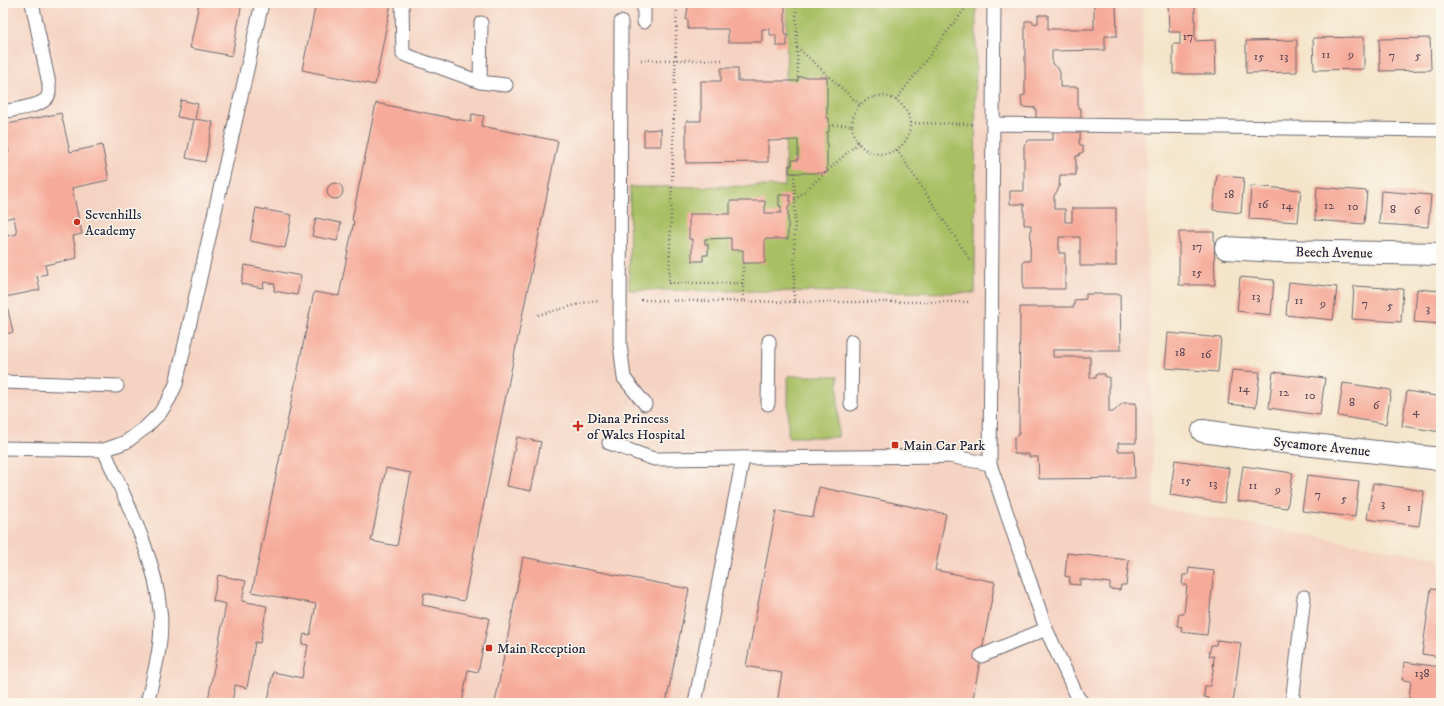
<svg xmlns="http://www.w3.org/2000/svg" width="1444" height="706" font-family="'IM FELL DW Pica',serif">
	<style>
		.built { fill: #f5d3c2 }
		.green { fill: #a9bf64; stroke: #667050 }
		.building { fill: #f6aa99; fill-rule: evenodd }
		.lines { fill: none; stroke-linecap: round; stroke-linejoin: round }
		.lane-casing { stroke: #6c666d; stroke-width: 15 }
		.street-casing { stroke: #6c666d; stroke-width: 24 }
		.path { stroke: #6c666d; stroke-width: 2.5; stroke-dasharray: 1 3; stroke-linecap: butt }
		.lane { stroke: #fff; stroke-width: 13 }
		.street { stroke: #fff; stroke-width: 22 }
		.poi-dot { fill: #c8321e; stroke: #fbf7ec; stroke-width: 1.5 }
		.labels { text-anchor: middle; stroke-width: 3; stroke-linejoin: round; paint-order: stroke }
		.number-label { font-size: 12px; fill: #574452 }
		.poi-label { font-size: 14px; fill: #22223b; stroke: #fbf7ec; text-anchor: start }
		.street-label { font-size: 14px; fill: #22223b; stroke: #fbf7ec }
	</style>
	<rect width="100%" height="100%" fill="#fbf7ec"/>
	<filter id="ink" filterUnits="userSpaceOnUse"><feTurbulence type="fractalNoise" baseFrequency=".025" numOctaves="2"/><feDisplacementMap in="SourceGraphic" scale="8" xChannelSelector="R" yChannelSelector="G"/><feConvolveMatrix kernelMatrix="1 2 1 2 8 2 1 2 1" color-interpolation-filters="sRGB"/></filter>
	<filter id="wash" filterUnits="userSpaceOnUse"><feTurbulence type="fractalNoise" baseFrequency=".012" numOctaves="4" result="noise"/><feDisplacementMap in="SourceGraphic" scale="16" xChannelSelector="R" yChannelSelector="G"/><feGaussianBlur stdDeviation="0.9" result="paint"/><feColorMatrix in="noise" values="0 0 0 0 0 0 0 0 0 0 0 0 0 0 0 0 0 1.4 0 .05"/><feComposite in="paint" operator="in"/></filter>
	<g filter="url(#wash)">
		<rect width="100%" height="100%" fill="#f4e5ca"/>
		<!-- built -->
		<path class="built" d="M 3,3 L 1142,3 L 1154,507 L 1441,559 L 1441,703 L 3,703 Z"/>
		<!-- green -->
		<path class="green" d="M 787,3 L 976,3 L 975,293 L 629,290 L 630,187 L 785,186 Z
			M 788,376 L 838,376 L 838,437 L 788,437 Z"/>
		<g id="blocks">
			<!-- building -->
			<path class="building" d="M 199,3 L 242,3 L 232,56 L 190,48 Z
				M 316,3 L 391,3 L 375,85 L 302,70 Z
				M 697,3 L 711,3 L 711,6 L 728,6 L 728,3 L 785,3 L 785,35 L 787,35 L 787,46 L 776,46 L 776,35 L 770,35 L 770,29 L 762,29 L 762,42 L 728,42 L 728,29 L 688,29 L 688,20 L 686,20 L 688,6 L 697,6 Z
				M 1094,3 L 1116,3 L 1117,36 L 1105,36 L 1105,50 L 1052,51 L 1052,64 L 1058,68 L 1060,73 L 1060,87 L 1078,87 L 1078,108 L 1081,108 L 1080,140 L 1079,140 L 1079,144 L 1083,146 L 1083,152 L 1079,154 L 1079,156 L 1076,156 L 1076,175 L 1060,175 L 1059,188 L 1054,196 L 1054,209 L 1065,209 L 1065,222 L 1072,222 L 1072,208 L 1116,208 L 1116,266 L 1080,266 L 1080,237 L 1059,237 L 1059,253 L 1065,253 L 1065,289 L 1023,289 L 1023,261 L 1030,261 L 1031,225 L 1024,225 L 1024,204 L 1010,204 L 1010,191 L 1024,191 L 1024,145 L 1029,140 L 1053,140 L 1053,125 L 1036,125 L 1036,108 L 1022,107 L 1021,96 L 1025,95 L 1025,21 L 1033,21 L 1033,24 L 1038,23 L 1038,15 L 1048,15 L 1048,29 L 1094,29 Z
				M 1168,3 L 1195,3 L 1195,41 L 1215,40 L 1216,74 L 1173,74 L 1173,44 L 1180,44 L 1180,32 L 1169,32 Z
				M 1364,37 L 1364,69 L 1314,70 L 1313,38 Z
				M 1430,38 L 1431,70 L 1380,71 L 1379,39 Z
				M 1297,40 L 1297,72 L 1246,73 L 1246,41 Z
				M 721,68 L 738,68 L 738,81 L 798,81 L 798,77 L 827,77 L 827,118 L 829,118 L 829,132 L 827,132 L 827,173 L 789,173 L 789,165 L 792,165 L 792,160 L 798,160 L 798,140 L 768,141 L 768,162 L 686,163 L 686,121 L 701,121 L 701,81 L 721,81 Z
				M 181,100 L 198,104 L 195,119 L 213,122 L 205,162 L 186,158 L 194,120 L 177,117 Z
				M 376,103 L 471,122 L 472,114 L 484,116 L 481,126 L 558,141 L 464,601 L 424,593 L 422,605 L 489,618 L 478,672 L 468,670 L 462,703 L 278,703 L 268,701 L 273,672 L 302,678 L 308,645 L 302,644 L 304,634 L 310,635 L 316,604 L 252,592 L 314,292 L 339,296 L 354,221 L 352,220 ZM 386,468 L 411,473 L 397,546 L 371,541 Z
				M 61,113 L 70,152 L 102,145 L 109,180 L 72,188 L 82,234 L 73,236 L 77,258 L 45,265 L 47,274 L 37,276 L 40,290 L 5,297 L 13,332 L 3,335 L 3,237 L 17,234 L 14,217 L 3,219 L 3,155 L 9,153 L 3,125 Z
				M 661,129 L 661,146 L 644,146 L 644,130 Z
				M 1217,175 L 1244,178 L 1241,213 L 1213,210 Z
				M327 191a8 8 0 1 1 16 0a8 8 0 1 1-16 0Z
				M 1251,186 L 1301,190 L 1298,222 L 1249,219 Z
				M 1317,187 L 1367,191 L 1364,224 L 1315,220 Z
				M 1381,191 L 1431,195 L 1428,227 L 1379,224 Z
				M 779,195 L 790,195 L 790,206 L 788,206 L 788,239 L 765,239 L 765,263 L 743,263 L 743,250 L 731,250 L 731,238 L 705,239 L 705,244 L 708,244 L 708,255 L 703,255 L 703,261 L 692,261 L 692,239 L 689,239 L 689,214 L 730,214 L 730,201 L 765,201 L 765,213 L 781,213 L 781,206 L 779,206 Z
				M 256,208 L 292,215 L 285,248 L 250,241 Z
				M 316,218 L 341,223 L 337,241 L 312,236 Z
				M 1179,232 L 1214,232 L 1215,285 L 1179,285 Z
				M 245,265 L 301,276 L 297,295 L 274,291 L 275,284 L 264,282 L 263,288 L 241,284 Z
				M 1240,277 L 1274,280 L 1271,315 L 1237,311 Z
				M 1289,282 L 1337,287 L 1333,320 L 1286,315 Z
				M 1354,286 L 1403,289 L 1401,322 L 1352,319 Z
				M 1417,289 L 1441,291 L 1441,324 L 1414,322 Z
				M 1086,294 L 1120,294 L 1121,350 L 1053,350 L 1053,357 L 1090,357 L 1090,378 L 1096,378 L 1096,374 L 1105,374 L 1105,377 L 1109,377 L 1109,412 L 1113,412 L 1123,403 L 1136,403 L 1136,443 L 1118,443 L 1118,451 L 1134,451 L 1135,478 L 1039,479 L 1038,457 L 1029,457 L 1029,454 L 1014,454 L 1014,438 L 1019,434 L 1020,307 L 1074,307 L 1074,300 L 1086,299 Z
				M 1168,333 L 1221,338 L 1218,372 L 1165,368 Z
				M 1232,370 L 1260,372 L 1256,407 L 1228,404 Z
				M 1273,372 L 1325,378 L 1320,415 L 1269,408 Z
				M 1343,383 L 1391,390 L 1386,424 L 1338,416 Z
				M 1407,391 L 1441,397 L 1441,432 L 1402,426 Z
				M 517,437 L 541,442 L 531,491 L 507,486 Z
				M 1175,460 L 1229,468 L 1224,503 L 1170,495 Z
				M 1243,466 L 1293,473 L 1287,508 L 1238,501 Z
				M 1307,475 L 1359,481 L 1355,517 L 1302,511 Z
				M 1373,483 L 1424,491 L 1419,526 L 1367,519 Z
				M 819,487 L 946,514 L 935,570 L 995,582 L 972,703 L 777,703 L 782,673 L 746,666 L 776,511 L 813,517 Z
				M 1067,553 L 1129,560 L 1126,585 L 1121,585 L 1120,590 L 1110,589 L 1110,583 L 1080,579 L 1080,585 L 1069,584 L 1070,577 L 1065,576 Z
				M 523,557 L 689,589 L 666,703 L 495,703 Z
				M 1189,568 L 1214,571 L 1207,635 L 1181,632 L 1182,627 L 1177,626 L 1179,614 L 1184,614 L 1187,585 L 1182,585 L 1183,575 L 1188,575 Z
				M 218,575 L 246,581 L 242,601 L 267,606 L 260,643 L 255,642 L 247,688 L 235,685 L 232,703 L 208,700 L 226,604 L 213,601 Z
				M 1431,589 L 1441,590 L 1441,657 L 1422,654 Z
				M 1217,640 L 1241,643 L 1233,703 L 1209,703 L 1209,698 L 1204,697 L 1205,686 L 1210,686 L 1213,671 L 1214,656 L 1209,656 L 1211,645 L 1216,645 Z
				M 1404,662 L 1441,667 L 1441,703 L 1402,703 L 1402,699 L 1409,699 L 1411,681 L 1402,680 Z"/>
		</g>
	</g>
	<g filter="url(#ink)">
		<use href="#blocks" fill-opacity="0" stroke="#6c666d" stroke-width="1"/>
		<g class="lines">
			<!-- lane casing -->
			<g class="lane-casing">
				<path id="lane" d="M 402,3 L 403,54 L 480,82 L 506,85
					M 644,3 L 644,22
					M 994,3 L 990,464 L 1046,629 L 1078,698 L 1083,703
					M 621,22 L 620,344 L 624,378 L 645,404
					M 480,82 L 481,23
					M 3,112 C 14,109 38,107 46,99 C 50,95 49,89 49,84 L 32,3
					M 993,124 L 1441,130
					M 3,382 L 117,386
					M 768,404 L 769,341
					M 851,404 L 852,341
					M 609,443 L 654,459 L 949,456 L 990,464
					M 3,448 L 104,450 L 126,442 L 145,428 L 160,413 L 169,399 L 176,384 L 262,3
					M 104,450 C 125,500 155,555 160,610 C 164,641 154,673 147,703
					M 981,656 L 1046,629
					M 695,703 L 743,458
					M 1292,703 L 1304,597"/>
			</g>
			<!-- street casing -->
			<g class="street-casing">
				<path id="street" d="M 1226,248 L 1277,251 L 1441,254
					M 1203,431 L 1266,440 L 1441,459"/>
			</g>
			<!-- path -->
			<path class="path" d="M 677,3 L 669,283 L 743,283
				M 796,3 L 797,47 L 860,105
				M 797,48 L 798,77
				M 641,60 L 723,60
				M852 125a29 29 0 1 1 58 0a29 29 0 1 1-58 0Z
				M 896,100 L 969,3
				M 911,123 L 973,124
				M 829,125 L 852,125
				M 858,143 L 795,200 L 794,302 L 971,302
				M 897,150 L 971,261
				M 794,173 L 795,200
				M 743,263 L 743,301
				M 641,300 L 794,302
				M 538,315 L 591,301 L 600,300"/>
			<!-- lane -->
			<use href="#lane" class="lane"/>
			<!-- street -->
			<use href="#street" class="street"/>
		</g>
	</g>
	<!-- markers -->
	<g class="poi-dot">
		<circle cx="77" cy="222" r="4"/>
		<path d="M576 420h4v4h4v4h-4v4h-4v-4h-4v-4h4z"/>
		<rect x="891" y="441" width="8" height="8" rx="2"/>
		<rect x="485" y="644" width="8" height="8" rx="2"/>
	</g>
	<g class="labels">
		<!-- number labels -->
		<g class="number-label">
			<text x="1188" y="40">17</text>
			<text x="1326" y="58">11</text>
			<text x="1351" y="58">9</text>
			<text x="1392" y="59">7</text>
			<text x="1418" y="59">5</text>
			<text x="1259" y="60">15</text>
			<text x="1284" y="60">13</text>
			<text x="1229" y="198">18</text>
			<text x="1263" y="208">16</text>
			<text x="1287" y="209">14</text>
			<text x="1329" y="209">12</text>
			<text x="1353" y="210">10</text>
			<text x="1393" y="213">8</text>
			<text x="1417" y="214">6</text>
			<text x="1197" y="250">17</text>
			<text x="1197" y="276">15</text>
			<text x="1256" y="300">13</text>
			<text x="1299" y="304">11</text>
			<text x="1323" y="307">9</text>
			<text x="1365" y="307">7</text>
			<text x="1390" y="309">5</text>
			<text x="1428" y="312">3</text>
			<text x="1180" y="356">18</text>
			<text x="1206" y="358">16</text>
			<text x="1244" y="392">14</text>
			<text x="1284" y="396">12</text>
			<text x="1310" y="399">10</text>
			<text x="1352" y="406">8</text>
			<text x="1376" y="409">6</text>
			<text x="1416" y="415">4</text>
			<text x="1186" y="484">15</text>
			<text x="1213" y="487">13</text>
			<text x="1253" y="489">11</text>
			<text x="1278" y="493">9</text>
			<text x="1318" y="498">7</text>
			<text x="1344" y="502">5</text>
			<text x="1383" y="507">3</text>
			<text x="1409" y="511">1</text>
			<text x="1422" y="677">138</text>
		</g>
		<!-- poi labels -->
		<g class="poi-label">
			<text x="85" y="219">Sevenhills<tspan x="85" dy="16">Academy</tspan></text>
			<text x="587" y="423">Diana Princess<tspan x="587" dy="16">of Wales Hospital</tspan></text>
			<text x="903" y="450">Main Car Park</text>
			<text x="497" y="653">Main Reception</text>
		</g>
		<!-- street labels -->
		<g class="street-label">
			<text transform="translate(1334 252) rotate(1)" y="5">Beech Avenue</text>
			<text transform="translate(1322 446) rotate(6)" y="5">Sycamore Avenue</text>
		</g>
	</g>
	<!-- margin -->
	<rect width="1444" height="706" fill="none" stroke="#fbf7ec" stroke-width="16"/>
</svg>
